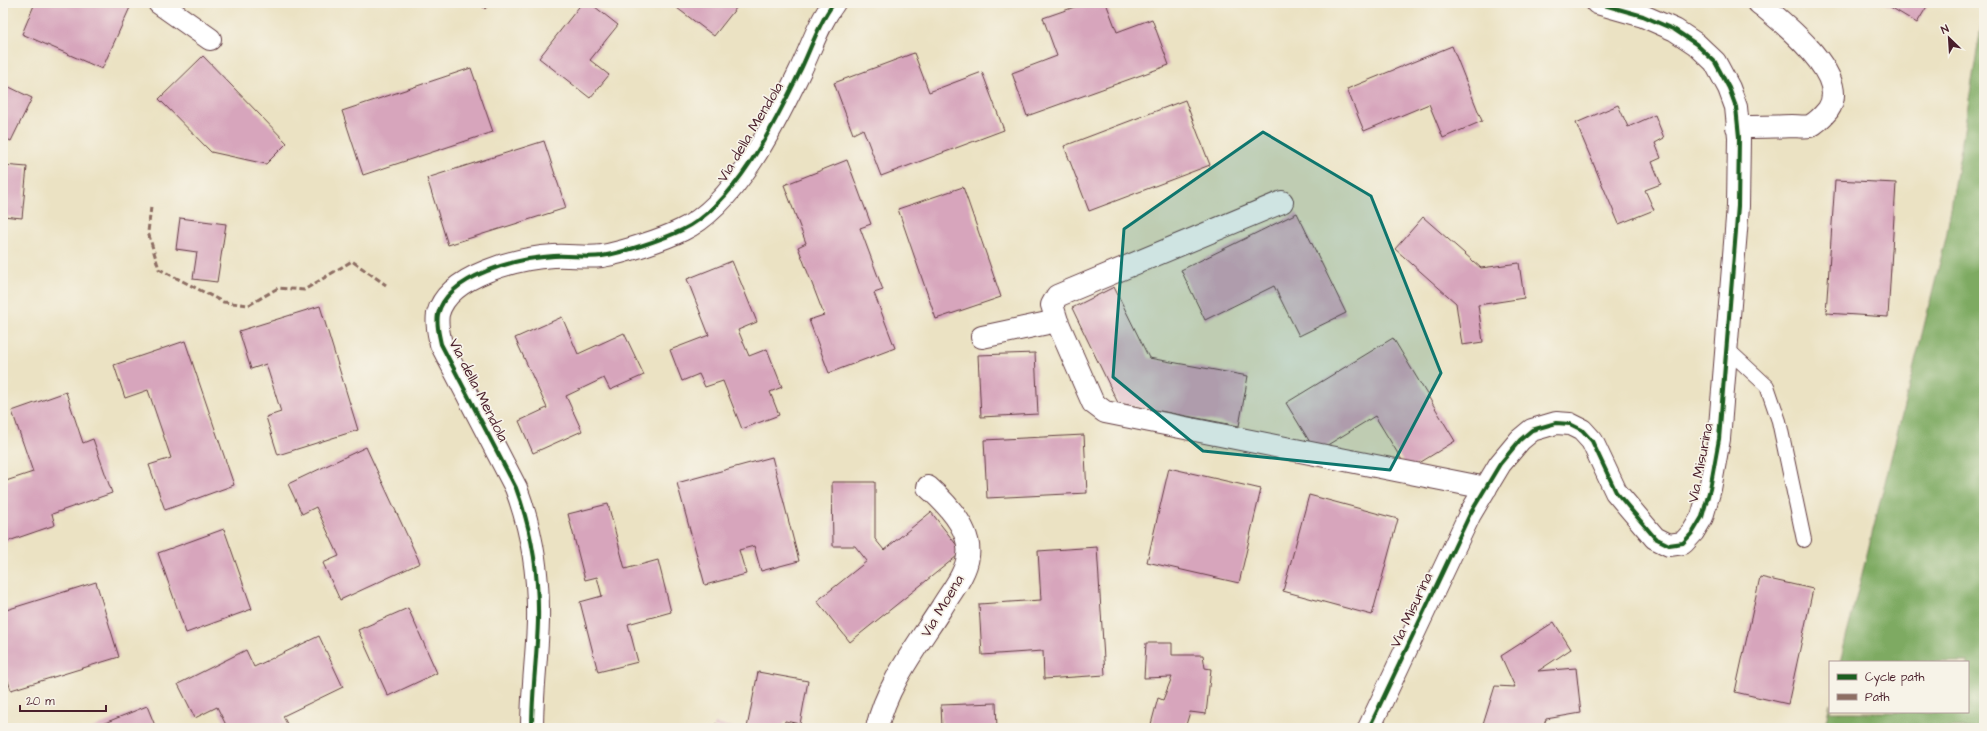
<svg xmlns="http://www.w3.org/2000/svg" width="1987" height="731" font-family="'Architects Daughter',sans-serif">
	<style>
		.forest { fill: #7eaa62; stroke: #646446 }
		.building { fill: #d7a5bc }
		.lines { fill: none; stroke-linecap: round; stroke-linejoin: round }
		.lane-casing { stroke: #623c42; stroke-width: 16 }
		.street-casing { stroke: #623c42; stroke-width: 24 }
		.lane { stroke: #fff; stroke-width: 14 }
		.street { stroke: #fff; stroke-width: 22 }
		.quiet { stroke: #8d6e63; stroke-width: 3; stroke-dasharray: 6 3; stroke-linecap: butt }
		.cycleway-casing { stroke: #f7f3e8; stroke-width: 6 }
		.cycleway { stroke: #1b5e20; stroke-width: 4 }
		.marked { fill: #0f766e; fill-opacity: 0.2; stroke: #0f766e; stroke-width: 3; stroke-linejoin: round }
		.labels { text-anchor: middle; stroke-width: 3.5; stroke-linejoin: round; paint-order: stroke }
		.street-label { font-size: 15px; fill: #4a1f2b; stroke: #f7f3e8 }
	</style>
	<rect width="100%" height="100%" fill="#f7f3e8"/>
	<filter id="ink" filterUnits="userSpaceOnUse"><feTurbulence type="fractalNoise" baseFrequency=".025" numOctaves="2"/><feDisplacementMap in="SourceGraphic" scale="8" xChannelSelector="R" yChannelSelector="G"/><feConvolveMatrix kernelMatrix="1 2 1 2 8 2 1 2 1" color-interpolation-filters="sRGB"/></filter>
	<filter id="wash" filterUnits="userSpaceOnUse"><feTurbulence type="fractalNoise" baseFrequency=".012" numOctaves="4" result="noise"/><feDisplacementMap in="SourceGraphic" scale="16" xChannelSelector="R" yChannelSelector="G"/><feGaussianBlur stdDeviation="0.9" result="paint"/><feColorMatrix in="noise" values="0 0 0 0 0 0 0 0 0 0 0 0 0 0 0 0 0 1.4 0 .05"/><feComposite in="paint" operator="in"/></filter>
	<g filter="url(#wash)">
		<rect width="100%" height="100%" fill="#ebe2c3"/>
		<!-- forest -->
		<path class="forest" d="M 1984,9 L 1984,728 L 1824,728 L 1830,704 L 1830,712 L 1968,712 L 1968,662 L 1840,662 L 1946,238 Z"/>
		<g id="blocks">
			<!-- building -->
			<path class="building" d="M 35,3 L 132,3 L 102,69 L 22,34 Z
				M 479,3 L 491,3 L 485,9 Z
				M 582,3 L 590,3 L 618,25 L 590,60 L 609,75 L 590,98 L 539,58 Z
				M 680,3 L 740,3 L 714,36 L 677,8 Z
				M 1086,3 L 1106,3 L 1117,32 L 1152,19 L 1169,65 L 1027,116 L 1012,73 L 1057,56 L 1043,18 Z
				M 1884,3 L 1929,3 L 1917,23 Z
				M 1452,46 L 1482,121 L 1443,138 L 1429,104 L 1364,131 L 1347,89 Z
				M 914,53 L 929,92 L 982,72 L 1004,130 L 881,176 L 863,129 L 853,134 L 834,83 Z
				M 203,56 L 287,143 L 266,164 L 211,152 L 159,99 Z
				M 471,68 L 493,132 L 363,175 L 342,111 Z
				M 3,84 L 32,98 L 11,141 L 3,137 Z
				M 1185,100 L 1210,165 L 1089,211 L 1064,146 Z
				M 1618,105 L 1628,127 L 1655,115 L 1664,138 L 1655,143 L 1661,158 L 1652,162 L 1661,184 L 1645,190 L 1654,210 L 1619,224 L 1576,123 Z
				M 544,141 L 566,208 L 448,245 L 427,178 Z
				M 847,160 L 871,224 L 860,228 L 883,290 L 874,293 L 895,348 L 829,373 L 809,320 L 824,315 L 798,247 L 806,243 L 784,185 Z
				M 3,165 L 27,167 L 22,218 L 3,216 Z
				M 1835,180 L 1896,183 L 1888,317 L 1826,313 Z
				M 963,187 L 1001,297 L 936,319 L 898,209 Z
				M 1297,213 L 1346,313 L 1299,336 L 1274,286 L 1205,320 L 1181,270 Z
				M 1423,217 L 1481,268 L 1519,263 L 1524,298 L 1478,305 L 1483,342 L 1462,345 L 1456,303 L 1395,249 Z
				M 180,218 L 226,224 L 217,282 L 193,279 L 197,252 L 176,249 Z
				M 732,261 L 757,322 L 738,330 L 749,356 L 767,349 L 782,387 L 770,392 L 779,415 L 742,429 L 723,381 L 705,387 L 699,374 L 682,381 L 670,350 L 709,335 L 687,279 Z
				M 1114,287 L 1149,358 L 1248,376 L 1239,426 L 1118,403 L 1072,308 Z
				M 320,306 L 358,430 L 278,455 L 266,417 L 281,412 L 266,364 L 251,369 L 239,331 Z
				M 562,317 L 578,354 L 624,333 L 644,375 L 610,390 L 604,378 L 566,396 L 582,431 L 533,453 L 519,421 L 547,408 L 515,338 Z
				M 1393,338 L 1455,441 L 1408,470 L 1375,416 L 1316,452 L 1286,403 Z
				M 185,341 L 234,485 L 165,510 L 149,465 L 171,458 L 148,390 L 125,398 L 114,365 Z
				M 1035,353 L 1038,414 L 981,417 L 978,355 Z
				M 66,392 L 83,443 L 93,439 L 112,493 L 52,514 L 55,525 L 3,543 L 3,482 L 33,472 L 12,411 Z
				M 1084,435 L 1087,493 L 987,498 L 984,440 Z
				M 366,447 L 420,563 L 340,600 L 323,563 L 339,556 L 316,507 L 302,514 L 288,484 Z
				M 772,457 L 799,561 L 761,571 L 754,546 L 739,550 L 746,574 L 705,585 L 677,483 Z
				M 1169,468 L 1261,489 L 1239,583 L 1147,562 Z
				M 832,482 L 875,482 L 875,539 L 884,550 L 931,512 L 962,552 L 850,642 L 817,601 L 867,561 L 855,546 L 833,546 Z
				M 1309,495 L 1398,519 L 1372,615 L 1283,591 Z
				M 608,504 L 625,569 L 658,560 L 671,612 L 628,624 L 638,662 L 598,672 L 580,602 L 602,596 L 597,577 L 585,580 L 568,514 Z
				M 224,529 L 252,609 L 186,633 L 158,553 Z
				M 1097,547 L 1105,675 L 1044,679 L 1043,651 L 982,655 L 979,604 L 1041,600 L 1038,551 Z
				M 1760,577 L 1813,589 L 1788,704 L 1735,692 Z
				M 96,582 L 119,657 L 11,690 L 3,666 L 3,611 Z
				M 408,608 L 437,673 L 388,696 L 358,630 Z
				M 1554,622 L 1571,649 L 1538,671 L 1576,668 L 1581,713 L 1546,719 L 1543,728 L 1482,728 L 1495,686 L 1515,687 L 1501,656 Z
				M 319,636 L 343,687 L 283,716 L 289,728 L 220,728 L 226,725 L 217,707 L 195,718 L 178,684 L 246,650 L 254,667 Z
				M 1146,643 L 1172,643 L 1172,655 L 1203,655 L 1205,668 L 1211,669 L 1206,714 L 1190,712 L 1185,728 L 1150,728 L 1158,698 L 1163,700 L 1172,677 L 1144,678 Z
				M 758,672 L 808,681 L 800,724 L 785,721 L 783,728 L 747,728 Z
				M 996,703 L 997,728 L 942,728 L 941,705 Z
				M 147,706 L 156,728 L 92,728 Z
				M 715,724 L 733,727 L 733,728 L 714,728 Z"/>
		</g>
	</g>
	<g filter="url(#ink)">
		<use href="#blocks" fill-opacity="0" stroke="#623c42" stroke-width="1"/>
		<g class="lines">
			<!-- lane casing -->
			<g class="lane-casing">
				<path id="lane" d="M 1727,349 L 1767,386 L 1779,421 L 1804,540"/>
			</g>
			<!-- street casing -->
			<g class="street-casing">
				<path id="street" d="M 159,3 L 210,39
					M 1737,127 C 1755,127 1774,127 1792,126 C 1797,126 1805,127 1810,126 C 1818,122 1823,116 1828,110 C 1852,76 1781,21 1759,3
					M 1282,202 L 1057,296 L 1052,305 L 1057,321 L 1093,403 L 1105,412 L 1486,488
					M 982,337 L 1057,321
					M 532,728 C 532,692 537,657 538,621 C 539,575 532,531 516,488 L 441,344 C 439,334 436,325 438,314 C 448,275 519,258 554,256 C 569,255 586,258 602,256 C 622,253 664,239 682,230 C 734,206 775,123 799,73 C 811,49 818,24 834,3
					M 877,728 C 887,684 918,645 942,607 C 951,592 966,574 968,556 C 972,530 946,503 928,487
					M 1369,728 L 1470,514 L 1500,464 L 1520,440 L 1532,430 L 1556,423 L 1570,424 L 1582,430 L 1592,441 L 1616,492 L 1655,538 L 1669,545 L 1683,543 L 1693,532 L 1702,517 L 1710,489 L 1719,439 L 1738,206 L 1739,137 L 1736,107 L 1729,88 L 1715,62 L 1696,44 L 1675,30 L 1643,16 L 1597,3"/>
			</g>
			<!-- lane -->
			<use href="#lane" class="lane"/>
			<!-- street -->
			<use href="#street" class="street"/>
			<!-- quiet -->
			<path class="quiet" d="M 151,207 L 148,232 L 159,269 L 223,302 L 249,305 L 278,288 L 304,290 L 352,261 L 386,285"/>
			<!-- cycleway casing -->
			<g class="cycleway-casing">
				<path id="cycleway" d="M 532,728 C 532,692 537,657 538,621 C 539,575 532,531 516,488 L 441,344 C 439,334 436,325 438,314 C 448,275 519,258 554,256 C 569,255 586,258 602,256 C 622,253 664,239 682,230 C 734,206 775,123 799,73 C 811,49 818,24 834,3
					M 1369,728 L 1470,514 L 1500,464 L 1520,440 L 1532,430 L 1556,423 L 1570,424 L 1582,430 L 1592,441 L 1616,492 L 1655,538 L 1669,545 L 1683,543 L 1693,532 L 1702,517 L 1710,489 L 1719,439 L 1738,206 L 1739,137 L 1736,107 L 1729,88 L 1715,62 L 1696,44 L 1675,30 L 1643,16 L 1597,3"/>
			</g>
			<!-- cycleway -->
			<use href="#cycleway" class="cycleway"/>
		</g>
	</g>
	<!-- marked area -->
	<path class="marked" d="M 1263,132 L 1371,196 L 1441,373 L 1390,470 L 1203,451 L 1113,377 L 1124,229 Z"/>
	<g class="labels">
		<!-- street labels -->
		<g class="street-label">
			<text transform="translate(750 132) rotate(-59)" y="5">Via della Mendola</text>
			<text transform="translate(479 390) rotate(63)" y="5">Via della Mendola</text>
			<text transform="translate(1700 463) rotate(-79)" y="5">Via Misurina</text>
			<text transform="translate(942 606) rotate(-59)" y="5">Via Moena</text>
			<text transform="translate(1411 610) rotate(-65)" y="5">Via Misurina</text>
		</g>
	</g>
	<!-- margin -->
	<rect width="1987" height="731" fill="none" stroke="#f7f3e8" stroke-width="16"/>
	<!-- legend -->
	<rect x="1829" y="661" width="140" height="52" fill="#f7f3e8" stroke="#b29e9c"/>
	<rect x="1837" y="674" width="20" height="6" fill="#1b5e20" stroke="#b29e9c"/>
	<text x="1865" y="681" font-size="12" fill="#4a1f2b">Cycle path</text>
	<rect x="1837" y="694" width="20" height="6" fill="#8d6e63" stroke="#b29e9c"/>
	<text x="1865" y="701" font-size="12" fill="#4a1f2b">Path</text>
	<!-- north arrow -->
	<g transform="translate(1949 38) rotate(335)" stroke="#f7f3e8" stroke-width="3" paint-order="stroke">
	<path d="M0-3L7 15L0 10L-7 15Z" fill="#4a1f2b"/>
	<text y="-6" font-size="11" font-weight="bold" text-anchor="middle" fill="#4a1f2b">N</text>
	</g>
	<!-- scale -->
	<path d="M20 705v6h86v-6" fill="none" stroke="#4a1f2b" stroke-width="2"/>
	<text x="26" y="705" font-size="12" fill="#4a1f2b" stroke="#f7f3e8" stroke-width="3" paint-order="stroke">20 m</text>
</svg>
